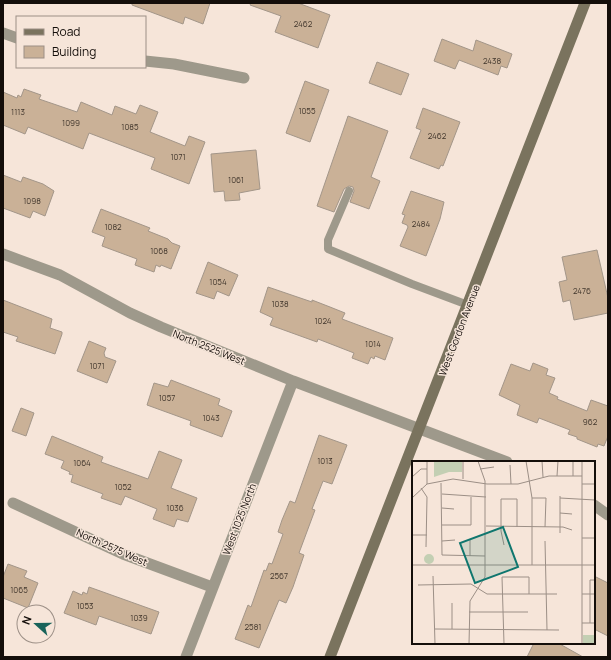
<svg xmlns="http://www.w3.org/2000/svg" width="611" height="660" font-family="Manrope,sans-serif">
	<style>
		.building { fill: #cab197; stroke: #a39689 }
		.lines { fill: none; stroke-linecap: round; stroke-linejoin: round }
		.service { stroke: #9e998b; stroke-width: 8 }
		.minor { stroke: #9e998b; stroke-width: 11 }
		.secondary { stroke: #7a735e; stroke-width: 11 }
		.labels { text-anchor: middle; stroke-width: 3; stroke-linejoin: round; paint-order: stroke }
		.number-label { font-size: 8px; fill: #42372d }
		.street-label { font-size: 10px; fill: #140e0a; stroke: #f6e5d9 }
		.inset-road { fill: none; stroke: #9c8f86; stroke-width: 1 }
		.view { fill: #0f766e; fill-opacity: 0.15; stroke: #0f766e; stroke-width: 2 }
		.inset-edge { fill: none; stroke: #140e0a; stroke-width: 2 }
	</style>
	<rect width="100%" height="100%" fill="#f6e5d9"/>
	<!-- building -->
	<path class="building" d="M 132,3 L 210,3 L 203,24 L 185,17 L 183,24 L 132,5 Z
		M 251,3 L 298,3 L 330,15 L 318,48 L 275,32 L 281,16 L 250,5 Z
		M 442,39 L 473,51 L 476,40 L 512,54 L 507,68 L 501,66 L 498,75 L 459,60 L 455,69 L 434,61 Z
		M 377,62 L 409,74 L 401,95 L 369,83 Z
		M 305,81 L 329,90 L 310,142 L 286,133 Z
		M 24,89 L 41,95 L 39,99 L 77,112 L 81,102 L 112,115 L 115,106 L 136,114 L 140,105 L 158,112 L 150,132 L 185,146 L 189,136 L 205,142 L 189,184 L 151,169 L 155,158 L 89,133 L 83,149 L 28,127 L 25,134 L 3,125 L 3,92 L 17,98 L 18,95 L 21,97 Z
		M 423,108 L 460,122 L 443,166 L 441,165 L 439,169 L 410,158 L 421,130 L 416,128 Z
		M 348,116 L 388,131 L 371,177 L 380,181 L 369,209 L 350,202 L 354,191 L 353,187 L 349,186 L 344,189 L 334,212 L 317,206 Z
		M 256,150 L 260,189 L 239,193 L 240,200 L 225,201 L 224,191 L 214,192 L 211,154 Z
		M 3,175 L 21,182 L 23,177 L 43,184 L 54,191 L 45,216 L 33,211 L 30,218 L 3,208 Z
		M 411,191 L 444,202 L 440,219 L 426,256 L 400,246 L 408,227 L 407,225 L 402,223 L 405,215 L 402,214 Z
		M 101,209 L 150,228 L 148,231 L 168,239 L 172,243 L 180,246 L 171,269 L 161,265 L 160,267 L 156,265 L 154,272 L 135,265 L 137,259 L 102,246 L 105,237 L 92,232 Z
		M 597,250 L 608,298 L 608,313 L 574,320 L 570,300 L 563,302 L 559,282 L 567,280 L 562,257 Z
		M 208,262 L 238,275 L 229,296 L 217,291 L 214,299 L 196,293 Z
		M 268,287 L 312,302 L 312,300 L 330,307 L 345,313 L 342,319 L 393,338 L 385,360 L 375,356 L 374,359 L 371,357 L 368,364 L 352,358 L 354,353 L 318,339 L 317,342 L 270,325 L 273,318 L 260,312 Z
		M 3,300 L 52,319 L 50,328 L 62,332 L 62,334 L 55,354 L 16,341 L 18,337 L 3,332 Z
		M 89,341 L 106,348 L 104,353 L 105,357 L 116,361 L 107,383 L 77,371 Z
		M 533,363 L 548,369 L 546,375 L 555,378 L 549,393 L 558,397 L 557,399 L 587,411 L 591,400 L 608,406 L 608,436 L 604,446 L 598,444 L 597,447 L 577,439 L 577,437 L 568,434 L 570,430 L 539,418 L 537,423 L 517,415 L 520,405 L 499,395 L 511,364 L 530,371 Z
		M 171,380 L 220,399 L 218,405 L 232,411 L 222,437 L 190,425 L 191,421 L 147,405 L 154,383 L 168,387 Z
		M 21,408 L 34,413 L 26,436 L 12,431 Z
		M 319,435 L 347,445 L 332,484 L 323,481 L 312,509 L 315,510 L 299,553 L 304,555 L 293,587 L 286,603 L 279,600 L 259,648 L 235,639 L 248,605 L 251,607 L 264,570 L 266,571 L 269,563 L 272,564 L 283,534 L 278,532 L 282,520 L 290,501 L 295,503 Z
		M 52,436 L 103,457 L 101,462 L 148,479 L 159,451 L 182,460 L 171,488 L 197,498 L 188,522 L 177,519 L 174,527 L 153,519 L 157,509 L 125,496 L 121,505 L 101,498 L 103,494 L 71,482 L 73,475 L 69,474 L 70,472 L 61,468 L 64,461 L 45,454 Z
		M 8,564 L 27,571 L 24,577 L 38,583 L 28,608 L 3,598 L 3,577 Z
		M 594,576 L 608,583 L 608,636 L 594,629 Z
		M 89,587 L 159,612 L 151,634 L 99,616 L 96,625 L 64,613 L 73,591 L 82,595 L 83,592 L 87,594 Z
		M 534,643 L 558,643 L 583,657 L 527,657 Z"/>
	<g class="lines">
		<!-- service -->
		<path class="service" d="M 349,191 L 328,240 L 328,249 L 412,284 L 468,305"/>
		<!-- minor -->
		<path class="minor" d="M 3,33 L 17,38
			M 145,61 L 174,64 L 244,78
			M 3,254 L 60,275 L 130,313 L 161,327 L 293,381 L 507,462
			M 13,503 L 123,554 L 212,587
			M 594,505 L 608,515
			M 186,657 L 293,381"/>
		<!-- secondary -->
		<path class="secondary" d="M 330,657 L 585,3"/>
	</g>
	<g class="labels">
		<!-- number labels -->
		<g class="number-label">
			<text x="303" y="27">2462</text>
			<text x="492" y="64">2438</text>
			<text x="307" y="114">1055</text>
			<text x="18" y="115">1113</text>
			<text x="71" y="126">1099</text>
			<text x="130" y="130">1085</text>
			<text x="437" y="139">2462</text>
			<text x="178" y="160">1071</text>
			<text x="236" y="183">1061</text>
			<text x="32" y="204">1098</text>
			<text x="421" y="227">2484</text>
			<text x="113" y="230">1082</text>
			<text x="159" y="254">1068</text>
			<text x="218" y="285">1054</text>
			<text x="582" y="294">2476</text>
			<text x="280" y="307">1038</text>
			<text x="323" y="324">1024</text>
			<text x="373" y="347">1014</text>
			<text x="97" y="369">1071</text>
			<text x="167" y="401">1057</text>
			<text x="211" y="421">1043</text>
			<text x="590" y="425">962</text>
			<text x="325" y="464">1013</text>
			<text x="82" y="466">1064</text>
			<text x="123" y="490">1052</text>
			<text x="175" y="511">1036</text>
			<text x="279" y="579">2567</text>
			<text x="19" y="593">1065</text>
			<text x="85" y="609">1053</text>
			<text x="139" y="621">1039</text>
			<text x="253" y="630">2581</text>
		</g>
		<!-- street labels -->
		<g class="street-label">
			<text transform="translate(459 330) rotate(-69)" y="4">West Gordon Avenue</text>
			<text transform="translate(209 347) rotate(22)" y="4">North 2525 West</text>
			<text transform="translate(239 519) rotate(-69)" y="4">West 1025 North</text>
			<text transform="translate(112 547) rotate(24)" y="4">North 2575 West</text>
		</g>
	</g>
	<!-- overview -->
	<g transform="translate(412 461)">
		<rect width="183" height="183" fill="#f6e5d9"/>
		<path d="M 22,0 L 50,0 L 50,11 L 37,11 L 22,16 ZM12 98a5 5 0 1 1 10 0a5 5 0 1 1-10 0ZM 171,174 L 183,174 L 183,183 L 171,183 Z" fill="#c3cfb3"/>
		<path class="inset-road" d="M 15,0 L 15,23M 51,0 L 51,18M 114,0 L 120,37 L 120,104M 130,0 L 131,16M 98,4 L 99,23M 68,8 L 82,6M 145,15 L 146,0M 161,15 L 161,0M 0,16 L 9,8 L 15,8M 29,22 L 30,94 L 73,95M 15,23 L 41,18 L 75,23 L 106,23 L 137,15 L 170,15M 170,23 L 183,23M 9,27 L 15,36 L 14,86M 30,33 L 74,36M 0,37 L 15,23M 120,37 L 134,37 L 133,66M 148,37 L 183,39M 30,47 L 42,48M 0,48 L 0,74M 148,52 L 160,53M 30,64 L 59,64 L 59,36M 74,65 L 151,66 L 160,69M 148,72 L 148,35M 0,74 L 15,74M 170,77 L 183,77M 30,80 L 43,79M 133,80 L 135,169M 92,84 L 89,70 L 89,38 L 105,38 L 105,66M 58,95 L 58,79M 0,104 L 183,104M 21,115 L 23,183M 6,124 L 59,123 L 75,133 L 145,133M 170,133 L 183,133M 57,151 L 116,151M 170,162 L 183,162M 178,162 L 178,119 L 183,119M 23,168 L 147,169M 40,168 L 40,142M 57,183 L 58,140 L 73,116 L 73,20 L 66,0M 92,183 L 90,116 L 117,116 L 117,133M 170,183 L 170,0"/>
		<path class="view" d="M 91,66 L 106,106 L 63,122 L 48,82 Z"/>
		<rect width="183" height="183" class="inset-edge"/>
	</g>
	<!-- border -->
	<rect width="611" height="660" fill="none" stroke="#140e0a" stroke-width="8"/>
	<!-- legend -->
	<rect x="16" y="16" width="130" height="52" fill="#f6e5d9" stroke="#9c8f86"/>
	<rect x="24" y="29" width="20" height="6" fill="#7a735e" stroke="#9c8f86"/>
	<text x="52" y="36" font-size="12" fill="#140e0a">Road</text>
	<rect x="24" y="46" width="20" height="12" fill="#cab197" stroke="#9c8f86"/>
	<text x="52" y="56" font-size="12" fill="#140e0a">Building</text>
	<!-- north arrow -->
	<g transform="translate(36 624) rotate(291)"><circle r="19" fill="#f6e5d9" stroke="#9c8f86"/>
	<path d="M0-3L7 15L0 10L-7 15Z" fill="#19635a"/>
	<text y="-6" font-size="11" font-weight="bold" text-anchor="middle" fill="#140e0a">N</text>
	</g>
</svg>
